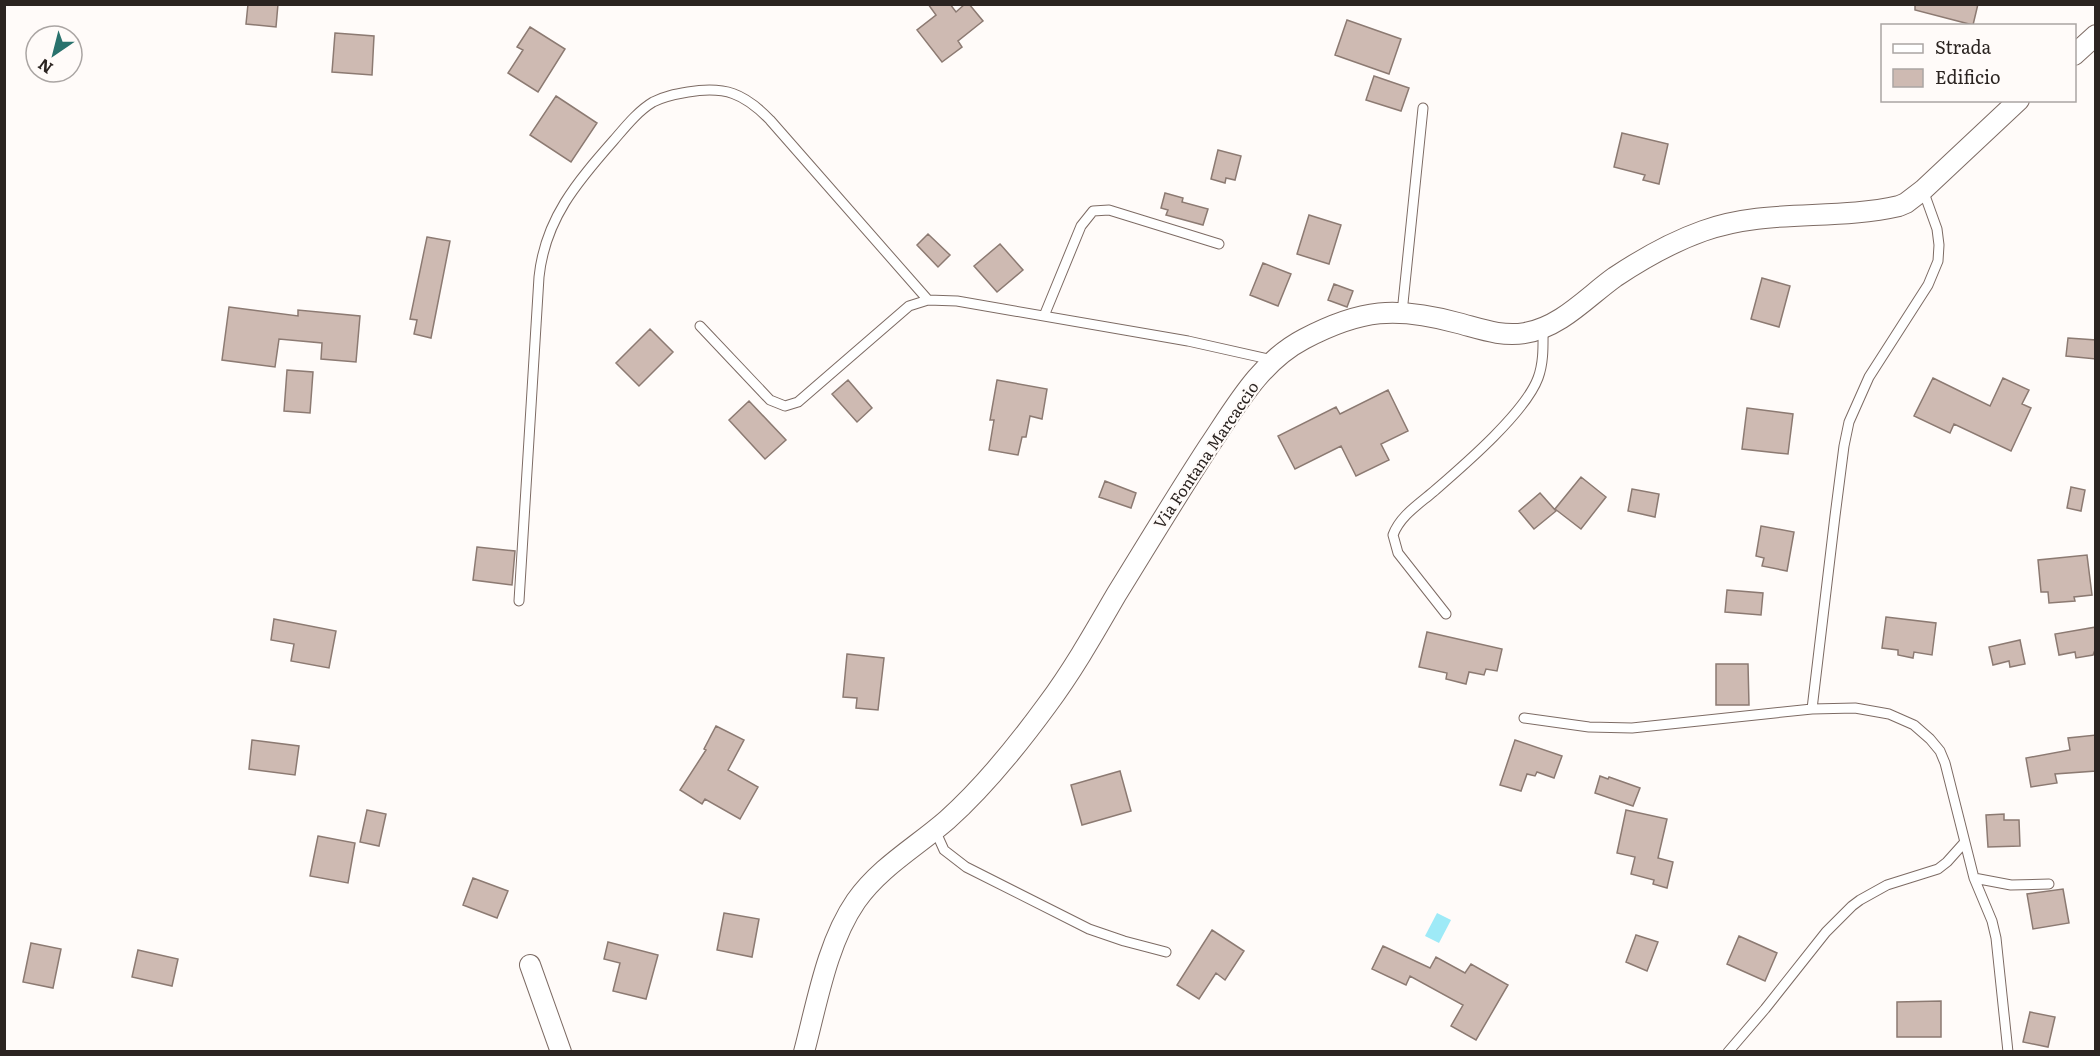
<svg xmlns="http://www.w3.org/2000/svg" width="2100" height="1056" font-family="Literata,serif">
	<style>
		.water { fill: #9eeaf7 }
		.building { fill: #cebab2; stroke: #8c7a72; stroke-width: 1.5 }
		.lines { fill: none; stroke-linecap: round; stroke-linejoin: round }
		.service-casing { stroke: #7d6b64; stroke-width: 11 }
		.minor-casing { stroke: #7d6b64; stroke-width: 22 }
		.service { stroke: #fff; stroke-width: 9 }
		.minor { stroke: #fff; stroke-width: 20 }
		.labels { text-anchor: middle; stroke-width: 4.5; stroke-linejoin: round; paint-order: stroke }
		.street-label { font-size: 16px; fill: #2b2421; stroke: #fffbf9 }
	</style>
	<rect width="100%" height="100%" fill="#fffbf9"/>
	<!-- water -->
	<path class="water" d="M 1437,913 L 1451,920 L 1439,943 L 1425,936 Z"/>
	<!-- building -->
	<path class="building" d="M 248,4 L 278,4 L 276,27 L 246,24 Z
		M 928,4 L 950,4 L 956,12 L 965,4 L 969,4 L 983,21 L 958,41 L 962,47 L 942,62 L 917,30 L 936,15 Z
		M 1915,4 L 1978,4 L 1973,25 L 1915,10 Z
		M 1347,20 L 1401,39 L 1389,74 L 1335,55 Z
		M 530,27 L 565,49 L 538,92 L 508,73 L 523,50 L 517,47 Z
		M 335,33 L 374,36 L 372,75 L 332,72 Z
		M 1374,76 L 1409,88 L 1401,111 L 1366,100 Z
		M 556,96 L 597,123 L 571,162 L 530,135 Z
		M 1622,133 L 1668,144 L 1659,184 L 1643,180 L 1645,175 L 1614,167 Z
		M 1218,150 L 1241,156 L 1235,180 L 1226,178 L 1225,183 L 1211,179 Z
		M 1165,193 L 1183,198 L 1182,202 L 1208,209 L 1203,225 L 1166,215 L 1168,210 L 1161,208 Z
		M 1309,215 L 1341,225 L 1329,264 L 1297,254 Z
		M 928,234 L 950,255 L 938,267 L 917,245 Z
		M 427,237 L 450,241 L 431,338 L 414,334 L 417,320 L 410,319 Z
		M 1000,244 L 1023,270 L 997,292 L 974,266 Z
		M 1263,263 L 1291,274 L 1278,306 L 1250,295 Z
		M 1762,278 L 1790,286 L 1779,327 L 1751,319 Z
		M 1334,284 L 1353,291 L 1347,307 L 1328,300 Z
		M 229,307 L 298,316 L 298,310 L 360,316 L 356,362 L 321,359 L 322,343 L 279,339 L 275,367 L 222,360 Z
		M 650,329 L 673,352 L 639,386 L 616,363 Z
		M 2068,338 L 2096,340 L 2096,359 L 2066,356 Z
		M 287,370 L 313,372 L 310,413 L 284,411 Z
		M 1933,378 L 1990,406 L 2003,378 L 2029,390 L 2022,404 L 2031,408 L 2011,451 L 1954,424 L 1950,433 L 1914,416 Z
		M 848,380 L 872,408 L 857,422 L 832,394 Z
		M 997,380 L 1047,389 L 1042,419 L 1030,416 L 1026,437 L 1022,437 L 1018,455 L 989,450 L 994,420 L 990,420 Z
		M 1388,390 L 1408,431 L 1381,444 L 1389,460 L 1356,476 L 1341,446 L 1295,469 L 1278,436 L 1336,407 L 1340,414 Z
		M 749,401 L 786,440 L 765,459 L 729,420 Z
		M 1747,408 L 1793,414 L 1788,454 L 1742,449 Z
		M 1581,477 L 1606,497 L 1581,529 L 1555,509 Z
		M 1105,481 L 1136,493 L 1131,508 L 1099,497 Z
		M 2071,487 L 2085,490 L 2081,511 L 2067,508 Z
		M 1632,489 L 1659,494 L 1655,517 L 1628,511 Z
		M 1540,493 L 1556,511 L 1534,529 L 1519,511 Z
		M 1761,526 L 1794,532 L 1787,571 L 1762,566 L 1764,558 L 1756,556 Z
		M 477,547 L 515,551 L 512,585 L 473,580 Z
		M 2087,555 L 2092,595 L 2074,597 L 2075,601 L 2049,603 L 2048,592 L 2041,592 L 2038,560 Z
		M 1727,590 L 1763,593 L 1761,615 L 1725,612 Z
		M 1886,617 L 1936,623 L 1932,655 L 1914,652 L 1913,658 L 1898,655 L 1898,650 L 1882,648 Z
		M 274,619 L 336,631 L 329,668 L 291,661 L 294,644 L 271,640 Z
		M 2096,627 L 2096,647 L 2093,655 L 2076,658 L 2075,652 L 2059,655 L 2055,634 Z
		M 1427,632 L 1502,649 L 1497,671 L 1486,669 L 1484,675 L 1469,672 L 1466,684 L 1446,679 L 1447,673 L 1419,667 Z
		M 2020,640 L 2025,664 L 2010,667 L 2009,661 L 1993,665 L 1989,647 Z
		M 847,654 L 884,658 L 878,710 L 856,708 L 857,698 L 843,697 Z
		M 1716,664 L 1748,664 L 1749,705 L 1716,705 Z
		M 716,726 L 744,740 L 728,770 L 758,787 L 740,819 L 705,799 L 702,804 L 680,790 L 706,750 L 704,749 Z
		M 2096,735 L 2096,771 L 2055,774 L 2057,783 L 2031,787 L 2026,758 L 2070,750 L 2068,738 Z
		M 252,740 L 299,746 L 295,775 L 249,769 Z
		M 1515,740 L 1562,756 L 1554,778 L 1537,772 L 1535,776 L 1527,774 L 1521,791 L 1500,785 Z
		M 1120,771 L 1131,811 L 1082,825 L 1071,785 Z
		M 1600,776 L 1608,779 L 1609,777 L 1640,788 L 1633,806 L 1595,793 Z
		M 367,810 L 386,814 L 379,846 L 360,842 Z
		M 1626,810 L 1667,819 L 1658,858 L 1673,862 L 1667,888 L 1653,884 L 1654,880 L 1631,874 L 1635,857 L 1617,853 Z
		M 2004,814 L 2004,820 L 2019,820 L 2020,846 L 1988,847 L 1986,815 Z
		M 318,836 L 355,843 L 348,883 L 310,876 Z
		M 473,878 L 508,891 L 497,918 L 463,905 Z
		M 2063,889 L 2069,923 L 2033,929 L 2027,894 Z
		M 724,913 L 759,919 L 752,957 L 717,950 Z
		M 1212,930 L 1244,951 L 1225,980 L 1216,973 L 1199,999 L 1177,985 Z
		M 1636,935 L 1658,942 L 1647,971 L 1626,962 Z
		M 1739,936 L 1777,953 L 1765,981 L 1727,964 Z
		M 608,942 L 658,955 L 646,999 L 613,991 L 620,963 L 604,959 Z
		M 31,943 L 61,949 L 53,988 L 23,982 Z
		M 1383,946 L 1430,968 L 1436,957 L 1465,973 L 1471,964 L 1508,985 L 1476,1040 L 1451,1026 L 1463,1005 L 1410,976 L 1406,985 L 1372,969 Z
		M 138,950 L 178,959 L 172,986 L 132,977 Z
		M 1941,1001 L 1941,1037 L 1897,1037 L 1897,1002 Z
		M 2030,1012 L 2055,1017 L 2048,1047 L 2023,1042 Z"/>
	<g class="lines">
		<!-- service casing -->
		<g class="service-casing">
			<path id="service" d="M 1923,190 L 1937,229 L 1939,245 L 1938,261 L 1928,285 L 1869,377 L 1849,422 L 1844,446 L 1835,516 L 1812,709 L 1855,708 L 1889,714 L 1914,725 L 1930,739 L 1940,751 L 1945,763 L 1974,878 L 2011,885 L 2049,884
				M 1402,313 L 1423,108
				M 1044,316 L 1081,226 L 1093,211 L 1109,210 L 1219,244
				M 700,326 L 770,400 L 785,406 L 798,402 L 909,306 L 928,300 L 957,301 L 1188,341 L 1273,360
				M 519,601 L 539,277 C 545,219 577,182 614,140 C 626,126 638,111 653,102 C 664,96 676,94 688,92 C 725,86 744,93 770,120 L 928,300
				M 1446,614 L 1398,553 L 1393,535 C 1400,516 1419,504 1433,492 C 1463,466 1525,413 1538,378 C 1544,362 1543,344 1543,328
				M 1524,718 L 1589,727 L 1632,728 L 1812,709
				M 935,830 L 944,850 L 966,867 L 1089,929 L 1124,941 L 1166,952
				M 1974,878 L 1992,921 L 1996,938 L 2008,1052
				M 1728,1052 L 1765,1009 L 1826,932 L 1852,906 L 1860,900 L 1887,885 L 1938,869 L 1947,862 L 1964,843"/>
		</g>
		<!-- minor casing -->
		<g class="minor-casing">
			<path id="minor" d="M 2074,55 L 2096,35
				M 530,965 L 561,1052
				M 804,1052 C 817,1003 827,943 856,901 C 880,867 916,847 947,820 C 985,786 1017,746 1047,705 C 1073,670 1094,633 1116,595 C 1147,545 1177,495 1209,446 C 1236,406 1260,362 1304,339 C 1361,309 1396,306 1458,323 C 1481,329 1502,337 1525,333 C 1561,327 1587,297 1615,277 C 1642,259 1672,242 1703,231 C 1766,208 1834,221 1899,206 L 1906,203 L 1923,190 L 2019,100"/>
		</g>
		<!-- service -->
		<use href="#service" class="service"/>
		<!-- minor -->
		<use href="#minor" class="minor"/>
	</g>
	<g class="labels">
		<!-- street labels -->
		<g class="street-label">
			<text transform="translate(1206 455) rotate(-56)" y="6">Via Fontana Marcaccio</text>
		</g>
	</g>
	<!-- border -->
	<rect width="2100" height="1056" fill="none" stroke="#2b2421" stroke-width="12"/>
	<!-- legend -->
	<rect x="1881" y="24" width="195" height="78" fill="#fffbf9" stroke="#aaa5a3" stroke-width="1.5"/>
	<rect x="1893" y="44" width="30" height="9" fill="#ffffff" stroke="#aaa5a3" stroke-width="1.5"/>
	<text x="1935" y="54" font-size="18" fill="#2b2421">Strada</text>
	<rect x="1893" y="69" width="30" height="18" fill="#cebab2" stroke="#aaa5a3" stroke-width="1.5"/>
	<text x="1935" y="84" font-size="18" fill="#2b2421">Edificio</text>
	<!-- north arrow -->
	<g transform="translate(54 54) rotate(215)"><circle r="28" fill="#fffbf9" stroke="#aaa5a3" stroke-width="1.5"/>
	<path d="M0-4.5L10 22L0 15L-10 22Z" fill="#29726d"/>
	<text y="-9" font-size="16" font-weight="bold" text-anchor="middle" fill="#2b2421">N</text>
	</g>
</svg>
